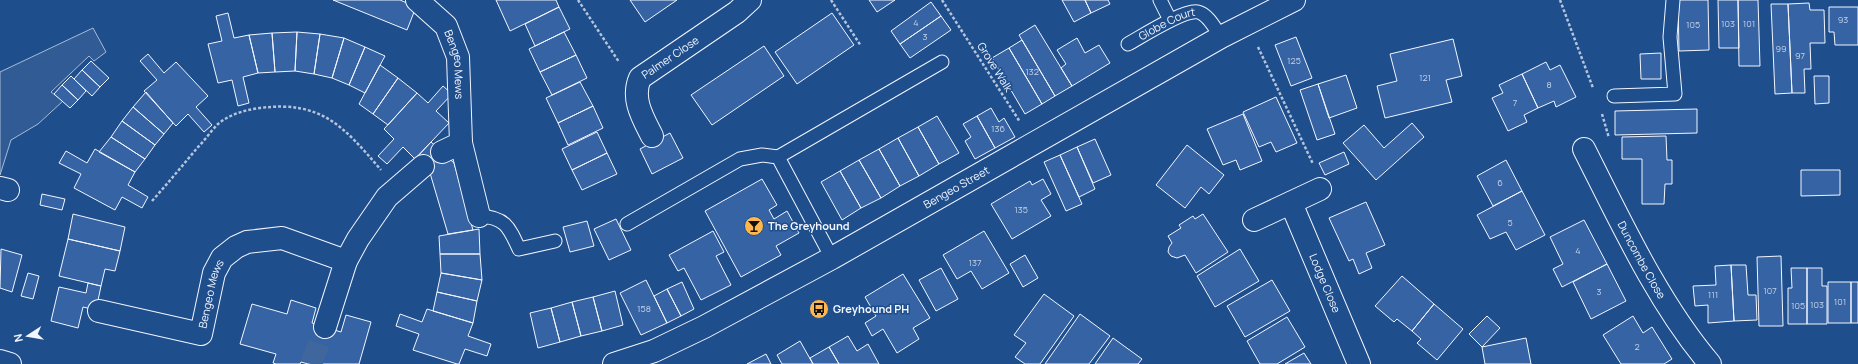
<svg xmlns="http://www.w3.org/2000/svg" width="1858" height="364" font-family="Manrope,sans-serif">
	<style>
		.parking { fill: #305b95; stroke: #a8bbd7 }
		.building { fill: #3563a3; stroke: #f2f6ff }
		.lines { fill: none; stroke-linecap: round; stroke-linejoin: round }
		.minor-tunnel { stroke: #3f679d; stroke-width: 22; stroke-dasharray: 22 11; stroke-linecap: butt }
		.service-casing { stroke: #f2f6ff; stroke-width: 15 }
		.minor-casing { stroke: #f2f6ff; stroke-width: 24 }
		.secondary-casing { stroke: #f2f6ff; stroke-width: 24 }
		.path { stroke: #b3c4dc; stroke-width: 2.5; stroke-dasharray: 3 2; stroke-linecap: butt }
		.service { stroke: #1f4e8c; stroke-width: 13 }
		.minor { stroke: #1f4e8c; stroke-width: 22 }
		.secondary { stroke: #1f4e8c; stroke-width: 22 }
		.labels { text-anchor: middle; stroke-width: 3; stroke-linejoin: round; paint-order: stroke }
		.number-label { font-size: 9px; fill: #c3d1e8 }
		.street-label { font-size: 11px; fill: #f2f6ff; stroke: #1f4e8c }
		.poi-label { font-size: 11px; font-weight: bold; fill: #f2f6ff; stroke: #1f4e8c; text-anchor: start }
	</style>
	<rect width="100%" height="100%" fill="#1f4e8c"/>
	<!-- parking -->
	<path class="parking" d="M 93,28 L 106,52 L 94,61 L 89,56 L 51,92 L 63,101 L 38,124 L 11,140 L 0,175 L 0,72 Z"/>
	<!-- building -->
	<path class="building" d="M 333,0 L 400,0 L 416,7 L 407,30 Z
		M 496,0 L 556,0 L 559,7 L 510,31 Z
		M 630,0 L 677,0 L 645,22 Z
		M 869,0 L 895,0 L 877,12 Z
		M 1062,0 L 1085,0 L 1091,13 L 1074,22 Z
		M 1085,0 L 1108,0 L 1110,4 L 1091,13 Z
		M 1678,0 L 1708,0 L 1709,50 L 1679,51 Z
		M 1718,0 L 1738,0 L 1739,48 L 1719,48 Z
		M 1738,0 L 1758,0 L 1760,66 L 1739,66 Z
		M 931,2 L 941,16 L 900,44 L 891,31 Z
		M 1809,3 L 1810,10 L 1824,10 L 1825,43 L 1810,43 L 1811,69 L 1804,69 L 1805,93 L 1792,93 L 1788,4 Z
		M 1771,4 L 1788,4 L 1792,93 L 1775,94 Z
		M 559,7 L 570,29 L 535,46 L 525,24 Z
		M 1829,7 L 1858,7 L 1858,45 L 1835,45 L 1834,32 L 1829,32 Z
		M 228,13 L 234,38 L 249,35 L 258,73 L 243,77 L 249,103 L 238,106 L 232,80 L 218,83 L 208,44 L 222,41 L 216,16 Z
		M 832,13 L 854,45 L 797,84 L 775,52 Z
		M 941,16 L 951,30 L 910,58 L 900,44 Z
		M 1035,25 L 1072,86 L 1055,96 L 1019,35 Z
		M 297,32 L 295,71 L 275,72 L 272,33 Z
		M 297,32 L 320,34 L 314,74 L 295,71 Z
		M 564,32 L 576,55 L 540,72 L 529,49 Z
		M 272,33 L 275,72 L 258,73 L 249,35 Z
		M 320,34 L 344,38 L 332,78 L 314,74 Z
		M 1296,37 L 1312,78 L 1291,86 L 1275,45 Z
		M 344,38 L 365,47 L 349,85 L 332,78 Z
		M 1077,38 L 1085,53 L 1099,45 L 1110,63 L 1072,86 L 1061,68 L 1066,64 L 1057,50 Z
		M 1453,39 L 1462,76 L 1446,80 L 1452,102 L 1385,118 L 1377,86 L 1397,81 L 1390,54 Z
		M 1022,40 L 1055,96 L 1042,104 L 1009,48 Z
		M 764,46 L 784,76 L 712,125 L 691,95 Z
		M 365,47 L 385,56 L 365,93 L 349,85 Z
		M 1009,48 L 1042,104 L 1025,114 L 992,58 Z
		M 1661,53 L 1661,79 L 1641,79 L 1640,54 Z
		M 148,54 L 164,73 L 176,62 L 208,96 L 196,107 L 212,125 L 204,132 L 188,114 L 176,126 L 144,91 L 157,80 L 140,61 Z
		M 576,55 L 587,78 L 552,95 L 540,72 Z
		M 91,61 L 109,78 L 100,87 L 82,70 Z
		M 1546,62 L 1550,70 L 1560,65 L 1576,97 L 1556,107 L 1554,101 L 1538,108 L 1522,74 Z
		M 380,65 L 398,78 L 373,114 L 359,104 Z
		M 82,70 L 100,87 L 92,96 L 74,79 Z
		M 1522,74 L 1538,108 L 1524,115 L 1527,122 L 1508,131 L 1492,98 L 1503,93 L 1499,85 Z
		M 1346,75 L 1357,108 L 1329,118 L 1318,84 Z
		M 71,76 L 86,91 L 78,100 L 62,85 Z
		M 1814,76 L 1829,76 L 1829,103 L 1815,104 Z
		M 398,78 L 417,93 L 388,125 L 373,114 Z
		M 580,82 L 593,106 L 558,123 L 546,98 Z
		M 1318,84 L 1335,134 L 1317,140 L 1300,90 Z
		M 62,85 L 78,100 L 70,108 L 54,94 Z
		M 443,86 L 452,94 L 436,111 L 449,123 L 415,159 L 403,147 L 387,164 L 378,156 L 394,139 L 384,129 L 417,93 L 428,103 Z
		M 146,92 L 173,123 L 164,134 L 133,107 Z
		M 1276,97 L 1297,143 L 1276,152 L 1271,142 L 1259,147 L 1243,112 Z
		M 593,106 L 603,128 L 568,145 L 558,123 Z
		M 133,107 L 164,134 L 155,145 L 122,121 Z
		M 991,108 L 999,122 L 1004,118 L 1015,137 L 995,148 L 977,116 Z
		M 1697,109 L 1697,133 L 1615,135 L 1615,111 Z
		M 1243,114 L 1262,161 L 1240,170 L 1236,160 L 1223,165 L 1207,129 Z
		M 937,116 L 959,153 L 939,164 L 918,127 Z
		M 977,116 L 995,148 L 975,159 L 965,141 L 971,137 L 963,124 Z
		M 122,121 L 155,145 L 145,159 L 111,137 Z
		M 1412,123 L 1424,137 L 1376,180 L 1343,143 L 1364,125 L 1384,148 Z
		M 918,127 L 939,164 L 919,176 L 898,138 Z
		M 597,132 L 607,153 L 572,170 L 562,149 Z
		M 670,133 L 683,158 L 652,174 L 640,149 Z
		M 1666,136 L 1667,160 L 1672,160 L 1672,184 L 1665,184 L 1664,204 L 1642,204 L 1642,159 L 1622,159 L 1622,137 Z
		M 111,137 L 145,159 L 135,172 L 99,152 Z
		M 898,138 L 919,176 L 900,186 L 879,149 Z
		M 1095,139 L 1111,175 L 1093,183 L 1077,147 Z
		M 431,142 L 454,163 L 473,230 L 448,234 L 430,173 L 415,159 Z
		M 1187,145 L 1224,175 L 1209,194 L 1201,187 L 1185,208 L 1156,185 Z
		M 1077,147 L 1095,189 L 1079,197 L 1060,155 Z
		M 95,149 L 135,172 L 128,185 L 148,197 L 142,208 L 122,197 L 115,210 L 74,188 L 81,174 L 59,163 L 66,151 L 87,163 Z
		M 879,149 L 900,186 L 881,198 L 859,160 Z
		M 1344,152 L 1349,164 L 1325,175 L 1319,163 Z
		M 607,153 L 617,174 L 582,190 L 572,170 Z
		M 1060,155 L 1082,204 L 1066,211 L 1044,162 Z
		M 859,160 L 881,198 L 861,208 L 840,171 Z
		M 1506,160 L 1522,191 L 1493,206 L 1477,176 Z
		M 1801,170 L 1840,170 L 1840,195 L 1801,196 Z
		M 840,171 L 861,208 L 842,220 L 821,182 Z
		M 762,179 L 777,205 L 769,210 L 774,219 L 787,211 L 799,233 L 776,246 L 781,255 L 741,277 L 705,211 Z
		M 1043,179 L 1051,194 L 1041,200 L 1051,216 L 1012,239 L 991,204 L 1030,181 L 1032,185 Z
		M 1522,191 L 1545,235 L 1516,250 L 1506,232 L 1490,239 L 1477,215 Z
		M 42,194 L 65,199 L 62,210 L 40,205 Z
		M 1366,202 L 1385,245 L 1366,253 L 1372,268 L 1359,274 L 1353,259 L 1349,261 L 1329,218 Z
		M 73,214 L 125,227 L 120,251 L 68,239 Z
		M 1203,214 L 1228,252 L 1196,273 L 1185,255 L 1177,258 L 1171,256 L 1168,252 L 1169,247 L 1172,243 L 1168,236 L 1181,228 L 1179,225 L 1193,216 L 1195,219 Z
		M 616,219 L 631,250 L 609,260 L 594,229 Z
		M 1584,220 L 1607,264 L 1562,287 L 1553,269 L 1563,264 L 1550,237 Z
		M 587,221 L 594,246 L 570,252 L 563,227 Z
		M 479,229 L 480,254 L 440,254 L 439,236 Z
		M 713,231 L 724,252 L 716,256 L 731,285 L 701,300 L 684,268 L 678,271 L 669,255 Z
		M 984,231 L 1009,273 L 982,289 L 971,271 L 957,279 L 943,255 Z
		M 68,239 L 120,251 L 115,271 L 105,269 L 101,286 L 59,276 Z
		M 1,249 L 22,255 L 12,292 L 0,288 Z
		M 1240,249 L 1259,281 L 1215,307 L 1197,276 Z
		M 440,254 L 480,254 L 482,280 L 441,273 Z
		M 1025,255 L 1038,278 L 1023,287 L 1010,264 Z
		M 1781,256 L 1783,326 L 1759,326 L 1757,257 Z
		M 1607,264 L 1626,301 L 1591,319 L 1573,282 Z
		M 1731,265 L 1734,321 L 1708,323 L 1708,305 L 1695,306 L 1693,286 L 1716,285 L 1715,266 Z
		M 1731,265 L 1746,265 L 1748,295 L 1756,295 L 1757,320 L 1734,321 Z
		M 941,268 L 958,299 L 936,311 L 919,280 Z
		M 1791,268 L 1807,268 L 1807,324 L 1788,324 L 1788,288 L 1792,288 Z
		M 1807,268 L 1822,268 L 1822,286 L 1827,286 L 1827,324 L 1807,324 Z
		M 28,273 L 39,276 L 33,299 L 21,296 Z
		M 441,273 L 482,280 L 477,301 L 437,292 Z
		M 903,274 L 930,318 L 913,328 L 919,339 L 897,353 L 883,329 L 872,336 L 865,323 L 876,316 L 865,297 Z
		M 1402,276 L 1434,304 L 1412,331 L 1397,319 L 1394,322 L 1375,306 Z
		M 646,280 L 667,323 L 641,335 L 620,293 Z
		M 1272,280 L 1290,311 L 1245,337 L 1227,306 Z
		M 682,282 L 694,309 L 681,316 L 667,289 Z
		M 1828,282 L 1851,282 L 1851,323 L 1828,323 Z
		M 1851,282 L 1858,282 L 1858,323 L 1851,323 Z
		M 88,283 L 101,286 L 96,310 L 83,307 L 78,328 L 51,321 L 59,287 L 86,293 Z
		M 667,289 L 681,316 L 667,323 L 654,296 Z
		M 615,291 L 623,325 L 602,331 L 593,297 Z
		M 437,292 L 477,301 L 473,323 L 433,311 Z
		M 1044,294 L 1074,316 L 1040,364 L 1025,364 L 1015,357 L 1026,343 L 1014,335 Z
		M 593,297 L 602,331 L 581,336 L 572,302 Z
		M 291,300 L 316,308 L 312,323 L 341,332 L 346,315 L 371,322 L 359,364 L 308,364 L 301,362 L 300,364 L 276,364 L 273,363 L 276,354 L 240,344 L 252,304 L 287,314 Z
		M 572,302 L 581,336 L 560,342 L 551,308 Z
		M 1434,304 L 1463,329 L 1437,360 L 1417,343 L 1421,339 L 1412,331 Z
		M 551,308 L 560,342 L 538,348 L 530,313 Z
		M 427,309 L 473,323 L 468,336 L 491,344 L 487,356 L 465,349 L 459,364 L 457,364 L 413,350 L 419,334 L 396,326 L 400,314 L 422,322 Z
		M 1080,314 L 1110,336 L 1089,364 L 1045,364 Z
		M 1487,316 L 1500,328 L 1482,347 L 1469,334 Z
		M 1633,316 L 1643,333 L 1652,327 L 1672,359 L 1664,364 L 1621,364 L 1603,335 Z
		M 1287,317 L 1305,347 L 1277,364 L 1260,364 L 1247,341 Z
		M 848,336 L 857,351 L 868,344 L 879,364 L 839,364 L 829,347 Z
		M 1113,338 L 1142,359 L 1138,364 L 1095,364 Z
		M 1526,338 L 1531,364 L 1485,364 L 1482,347 Z
		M 800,341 L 813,364 L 782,364 L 777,355 Z
		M 829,347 L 839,364 L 813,364 L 810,358 Z
		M 1304,353 L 1311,364 L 1285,364 Z
		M 766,354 L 771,364 L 747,364 Z"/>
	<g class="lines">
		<!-- minor-tunnel -->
		<path class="minor-tunnel" d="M 311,364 L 325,327"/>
		<!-- service casing -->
		<g class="service-casing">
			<g id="service">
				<path d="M 1160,0 L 1170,20"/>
				<path id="s1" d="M 1128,44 C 1141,37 1184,9 1198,12 C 1208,14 1216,30 1221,37"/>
				<path d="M 1614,96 L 1675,94 L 1670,37 L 1673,0"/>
				<path d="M 778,157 L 942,62"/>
				<path d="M 479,216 C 505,217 509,227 519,249 L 555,241"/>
				<path d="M 627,224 L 740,159 L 762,155 L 778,157 L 832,258"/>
			</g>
		</g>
		<!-- minor casing -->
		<g class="minor-casing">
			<g id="minor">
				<path id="s2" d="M 417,0 L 446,26 L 458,57 L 461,143 L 442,152"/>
				<path id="s3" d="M 652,136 C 643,118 631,99 640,78 L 737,12 L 750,0"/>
				<path d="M 461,143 L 479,216"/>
				<path id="s4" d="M 1584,149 C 1620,220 1658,303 1710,364"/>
				<path d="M 0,188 L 8,190"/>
				<path id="s5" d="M 1291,203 L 1359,364"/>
				<path d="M 1254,220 L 1320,189"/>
				<path id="s6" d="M 99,311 L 201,334 L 214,273 L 222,258 L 236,247 L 247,242 L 282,238 L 346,261"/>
				<path d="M 325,327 L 346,261 L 358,239 L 387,197 L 423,166"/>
			</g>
		</g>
		<!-- secondary casing -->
		<g class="secondary-casing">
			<g id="secondary">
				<path d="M 0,361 L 10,364"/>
				<path id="s7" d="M 614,364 L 654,351 L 704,327 L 832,258 L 1221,37 L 1294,0"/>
			</g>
		</g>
		<!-- path -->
		<path class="path" d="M 578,0 L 619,62
			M 831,0 L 861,46
			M 942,0 L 1020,122
			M 1560,0 L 1593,88
			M 1258,47 L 1313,164
			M 1602,114 L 1609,138
			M 152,201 C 168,183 183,165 198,147 C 205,140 211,131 218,124 C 230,114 245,110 260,108 C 322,100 344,127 381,170"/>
		<!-- service -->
		<use href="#service" class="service"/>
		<!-- minor -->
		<use href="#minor" class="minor"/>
		<!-- secondary -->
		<use href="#secondary" class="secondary"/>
	</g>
	<!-- icons -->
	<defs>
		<g id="bar-disc" transform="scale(1)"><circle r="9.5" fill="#ffb74d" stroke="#1f4e8c"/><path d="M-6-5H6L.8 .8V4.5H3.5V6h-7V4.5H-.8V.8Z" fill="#111"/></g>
		<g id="bus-disc" transform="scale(1)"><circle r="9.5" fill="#ffb74d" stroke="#1f4e8c"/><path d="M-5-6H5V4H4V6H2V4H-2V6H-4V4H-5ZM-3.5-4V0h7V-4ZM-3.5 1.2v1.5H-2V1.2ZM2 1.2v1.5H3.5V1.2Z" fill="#111"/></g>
	</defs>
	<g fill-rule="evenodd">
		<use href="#bar-disc" x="754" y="226"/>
		<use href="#bus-disc" x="819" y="309"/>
	</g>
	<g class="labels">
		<!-- number labels -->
		<g class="number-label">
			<text x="1843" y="23">93</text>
			<text x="916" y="26">4</text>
			<text x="1728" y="27">103</text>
			<text x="1749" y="27">101</text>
			<text x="1693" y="28">105</text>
			<text x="925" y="40">3</text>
			<text x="1781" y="52">99</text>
			<text x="1800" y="59">97</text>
			<text x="1294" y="64">125</text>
			<text x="1032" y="75">132</text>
			<text x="1425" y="81">121</text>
			<text x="1549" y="88">8</text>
			<text x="1515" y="106">7</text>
			<text x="998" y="132">136</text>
			<text x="1500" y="186">6</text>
			<text x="1021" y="213">135</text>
			<text x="1510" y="226">5</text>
			<text x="1578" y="254">4</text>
			<text x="975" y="266">137</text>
			<text x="1770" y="294">107</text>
			<text x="1599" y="295">3</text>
			<text x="1713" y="298">111</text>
			<text x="1840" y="305">101</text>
			<text x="1817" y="308">103</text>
			<text x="1798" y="309">105</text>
			<text x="644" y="312">158</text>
			<text x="1637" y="350">2</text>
		</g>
		<!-- street labels -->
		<g class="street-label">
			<text dy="4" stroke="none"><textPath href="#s1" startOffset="44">Globe Court</textPath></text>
			<text dy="4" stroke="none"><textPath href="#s3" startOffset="98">Palmer Close</textPath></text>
			<text dy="4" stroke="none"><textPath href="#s2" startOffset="79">Bengeo Mews</textPath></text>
			<text transform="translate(995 67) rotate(58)" y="4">Grove Walk</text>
			<text dy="4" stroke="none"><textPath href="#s7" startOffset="386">Bengeo Street</textPath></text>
			<text dy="4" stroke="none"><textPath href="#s4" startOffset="125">Duncombe Close</textPath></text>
			<text dy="4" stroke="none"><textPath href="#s5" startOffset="87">Lodge Close</textPath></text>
			<text dy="4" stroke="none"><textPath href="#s6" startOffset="146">Bengeo Mews</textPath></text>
		</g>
		<!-- poi labels -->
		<g class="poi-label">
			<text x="768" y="230">The Greyhound</text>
			<text x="833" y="313">Greyhound PH</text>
		</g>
	</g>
	<!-- north arrow -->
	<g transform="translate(28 336) rotate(258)" stroke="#1f4e8c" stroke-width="3" paint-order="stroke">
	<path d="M0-3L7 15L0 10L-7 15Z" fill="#f2f6ff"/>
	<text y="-6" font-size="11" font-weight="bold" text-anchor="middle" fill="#f2f6ff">N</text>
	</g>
</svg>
